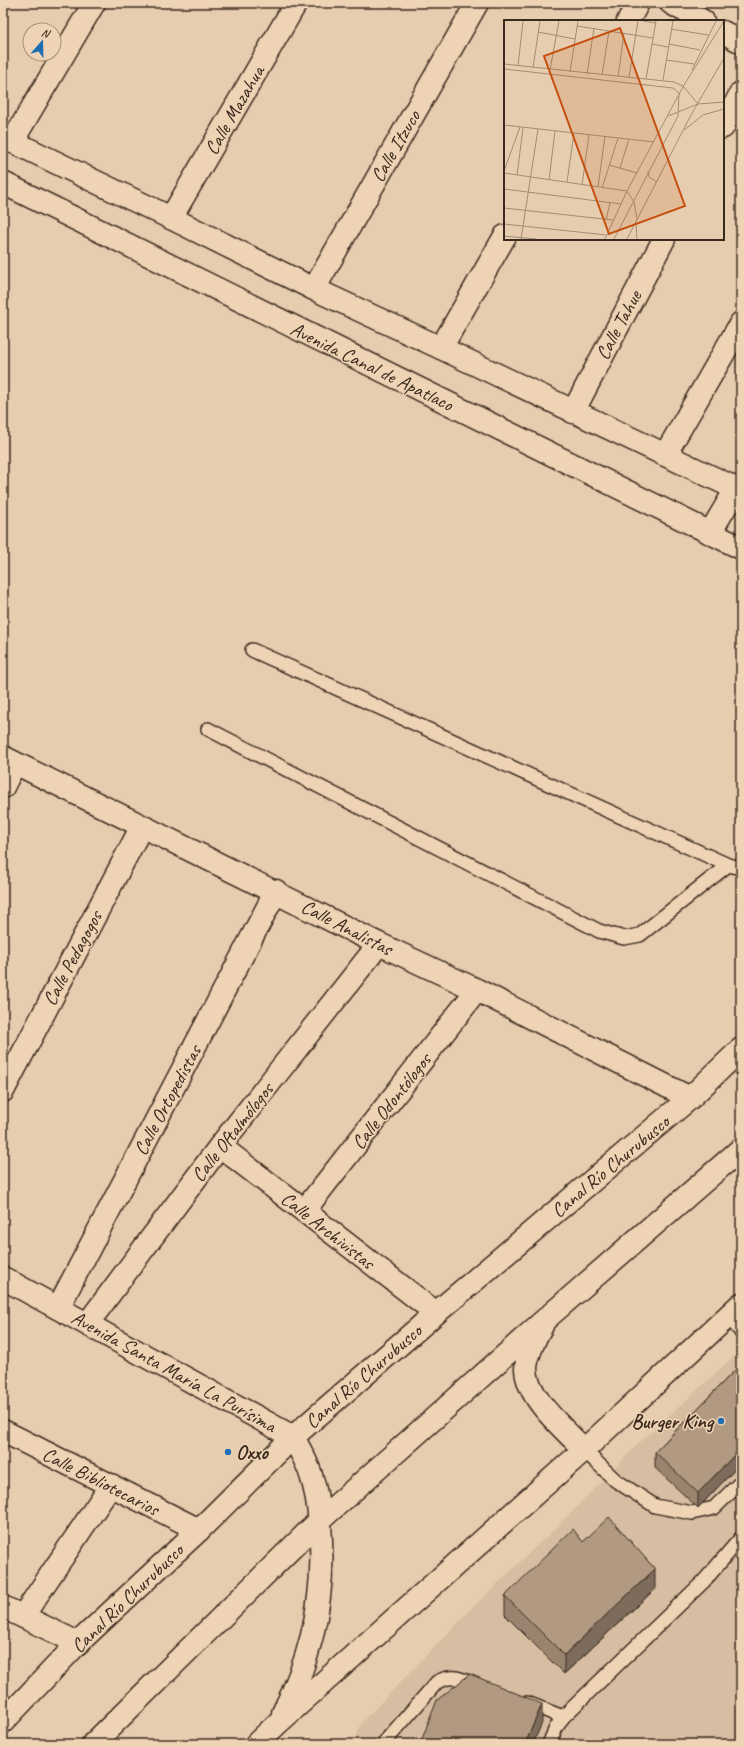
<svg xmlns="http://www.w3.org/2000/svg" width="744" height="1747" font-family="Caveat,sans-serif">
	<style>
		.built { fill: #d7bea2 }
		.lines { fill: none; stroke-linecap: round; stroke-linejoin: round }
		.lane-casing { stroke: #3b2a1e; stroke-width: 16 }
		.street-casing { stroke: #3b2a1e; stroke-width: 25 }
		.secondary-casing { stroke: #3b2a1e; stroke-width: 25 }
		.primary-casing { stroke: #3b2a1e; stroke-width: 25 }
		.lane { stroke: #eed4b5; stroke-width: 13 }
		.street { stroke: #eed4b5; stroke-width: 22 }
		.secondary { stroke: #eed4b5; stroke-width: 22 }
		.primary { stroke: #eed4b5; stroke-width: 22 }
		.wall { fill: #998470; stroke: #3b2a1e }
		.shaded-wall { fill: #7d6c5b; stroke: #3b2a1e }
		.building { fill: #b29a82; stroke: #3b2a1e }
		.poi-dot { fill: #1f6fb2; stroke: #eed4b5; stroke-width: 1.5 }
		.labels { text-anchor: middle; stroke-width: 3; stroke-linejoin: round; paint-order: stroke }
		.street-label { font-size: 20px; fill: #3b2a1e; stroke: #eed4b5 }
		.poi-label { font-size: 20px; font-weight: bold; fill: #3b2a1e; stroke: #eed4b5; text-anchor: end }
		.inset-road { fill: none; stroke: #a28c75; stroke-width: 1 }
		.view { fill: #c55010; fill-opacity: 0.15; stroke: #c55010; stroke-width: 2 }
		.inset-edge { fill: none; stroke: #3b2a1e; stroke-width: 2 }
	</style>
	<rect width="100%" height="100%" fill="#e7cdaf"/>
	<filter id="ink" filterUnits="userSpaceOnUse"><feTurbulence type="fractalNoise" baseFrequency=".025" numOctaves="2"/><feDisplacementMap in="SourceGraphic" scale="8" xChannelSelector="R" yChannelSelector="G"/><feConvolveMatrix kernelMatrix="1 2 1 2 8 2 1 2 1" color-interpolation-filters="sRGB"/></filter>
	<g filter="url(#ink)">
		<!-- built -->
		<path class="built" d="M 741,1350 L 741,1744 L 353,1744 L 362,1722 L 472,1608 L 568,1516 L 639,1443 Z"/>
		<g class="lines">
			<!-- lane casing -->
			<g class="lane-casing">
				<path id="lane" d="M 252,650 L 728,865
					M 208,729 L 599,931 L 624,938 L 640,935 L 728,865 L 741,868
					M 728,1316 L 741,1332
					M 584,1450 L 615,1480 L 655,1506 L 692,1513 L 714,1508 L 741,1482
					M 527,1703 L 563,1717
					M 383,1744 L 437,1682 C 454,1673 462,1680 478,1686
					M 549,1744 L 556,1728 L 563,1717 L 704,1581 L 741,1538"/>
			</g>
			<!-- street casing -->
			<g class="street-casing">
				<path id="street" d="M 671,3 L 703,21
					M 628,21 L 638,3
					M 723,32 L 741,42
					M 723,127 L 741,93
					M 12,142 L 94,3
					M 171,218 L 296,3
					M 314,289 L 477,3
					M 441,348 L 505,236
					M 573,412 L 664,239
					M 665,455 L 741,323
					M 3,757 L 379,944 L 477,990 L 690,1098
					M 3,787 L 15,763
					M 3,1091 L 142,826
					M 220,1146 L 436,1313
					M 304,1211 L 477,990
					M 58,1308 L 276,891
					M 88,1323 L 220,1146 L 379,944
					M 3,1431 L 199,1530
					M 3,1607 L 78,1643
					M 23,1616 L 111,1485"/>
			</g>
			<!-- secondary casing -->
			<g class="secondary-casing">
				<path id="secondary" d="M 3,137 L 171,218 L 314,289 L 441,348 L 741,491
					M 3,183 L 741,548
					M 710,533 L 736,489
					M 3,1722 L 78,1643 L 199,1530 L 293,1437"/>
			</g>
			<!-- primary casing -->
			<g class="primary-casing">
				<path id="primary" d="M 3,1278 L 293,1437 C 299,1448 306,1460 310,1472 C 316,1489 319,1508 320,1526 C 326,1592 313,1654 283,1713
					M 542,1326 C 536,1335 526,1358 526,1369 C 527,1399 565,1429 584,1450
					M 293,1437 L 436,1313 L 690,1098 L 741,1049
					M 93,1744 L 320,1520 L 548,1317 L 741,1149
					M 256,1744 L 278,1723 L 584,1450 L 741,1304"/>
			</g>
			<!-- lane -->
			<use href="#lane" class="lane"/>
			<!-- street -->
			<use href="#street" class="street"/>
			<!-- secondary -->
			<use href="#secondary" class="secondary"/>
			<!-- primary -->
			<use href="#primary" class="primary"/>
		</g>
		<!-- wall -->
		<path class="wall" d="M 741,1364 L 741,1463 L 698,1508 L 655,1468 L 655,1452 Z
			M 583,1542 L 655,1589 L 564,1674 L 505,1615 L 505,1596 Z"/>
		<!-- shaded-wall -->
		<path class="shaded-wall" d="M 741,1448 L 741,1463 L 698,1508 L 698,1493 Z
			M 655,1569 L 655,1589 L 564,1674 L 564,1655 Z
			M 542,1704 L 542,1723 L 533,1744 L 525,1744 Z"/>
		<!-- building -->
		<path class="building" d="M 741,1364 L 741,1448 L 698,1493 L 655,1452 Z
			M 609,1517 L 655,1569 L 564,1655 L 505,1596 L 573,1529 L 583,1542 Z
			M 470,1674 L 542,1704 L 525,1744 L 420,1744 L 437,1700 Z"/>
	</g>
	<!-- markers -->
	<g class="poi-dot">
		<circle cx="721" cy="1421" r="4"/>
		<circle cx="228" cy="1452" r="4"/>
	</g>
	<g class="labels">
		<!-- street labels -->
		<g class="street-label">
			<text transform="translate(234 110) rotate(-60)" y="7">Calle Mazahua</text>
			<text transform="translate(395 146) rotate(-60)" y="7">Calle Itzuco</text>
			<text transform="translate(618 325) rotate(-62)" y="7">Calle Tahue</text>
			<text transform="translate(372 366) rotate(26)" y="7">Avenida Canal de Apatlaco</text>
			<text transform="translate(347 927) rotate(27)" y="7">Calle Analistas</text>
			<text transform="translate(72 958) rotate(-62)" y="7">Calle Pedagogos</text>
			<text transform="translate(167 1100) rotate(-62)" y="7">Calle Ortopedistas</text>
			<text transform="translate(391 1101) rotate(-52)" y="7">Calle Odontólogos</text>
			<text transform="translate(232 1132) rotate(-52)" y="7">Calle Oftalmólogos</text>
			<text transform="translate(610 1166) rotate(-40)" y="7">Canal Río Churubusco</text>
			<text transform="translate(328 1230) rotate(38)" y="7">Calle Archivistas</text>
			<text transform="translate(174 1371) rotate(29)" y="7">Avenida Santa María La Purísima</text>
			<text transform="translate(363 1376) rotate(-41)" y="7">Canal Río Churubusco</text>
			<text transform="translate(101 1481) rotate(27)" y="7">Calle Bibliotecarios</text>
			<text transform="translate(127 1598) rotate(-44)" y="7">Canal Río Churubusco</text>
		</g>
		<!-- poi labels -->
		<g class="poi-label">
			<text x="713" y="1428">Burger King</text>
			<text x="236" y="1459" text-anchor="start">Oxxo</text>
		</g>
	</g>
	<!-- overview -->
	<g transform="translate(504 20)">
		<rect width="220" height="220" fill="#e7cdaf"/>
		<path class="inset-road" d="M 139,1 L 152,3M 73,6 L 149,18M 167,9 L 204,15M 34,12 L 71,19M 148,24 L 164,27M 165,24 L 196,30M 162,40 L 190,44M 0,44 L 170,62 L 179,66 L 194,84M 14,46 L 19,1M 29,48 L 36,1M 0,49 L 169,68 L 175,73M 46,50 L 55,1M 188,50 L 212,1M 66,52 L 74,1M 83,54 L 90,8M 98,55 L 105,11M 114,57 L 120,13M 125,57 L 134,1M 142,59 L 152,1M 159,60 L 169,1M 164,96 L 194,84 L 220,82M 0,105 L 150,122M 180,110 L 199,95 L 220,89M 105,145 L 133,153M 116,148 L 125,119M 0,151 L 16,107M 144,151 L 145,157 L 153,162M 0,153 L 123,171 L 130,182 L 133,199M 13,155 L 19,108M 45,160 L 51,111M 63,162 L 70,113M 78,165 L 85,115M 94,167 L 101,116M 98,168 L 114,118M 0,169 L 117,184M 123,171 L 180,65 L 220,1M 0,188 L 109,200M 102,200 L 106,183M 132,203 L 133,219M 0,204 L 102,215M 0,216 L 32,219M 17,219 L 34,109M 101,219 L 123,171M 110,219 L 174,96 L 175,73M 123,219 L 187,95 L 220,38"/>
		<path class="view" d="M 116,8 L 181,186 L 105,214 L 40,36 Z"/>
		<rect width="220" height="220" class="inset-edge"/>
	</g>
	<!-- margin -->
	<rect width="744" height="1747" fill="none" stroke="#eed4b5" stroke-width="16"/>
	<rect x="8" y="8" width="728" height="1731" fill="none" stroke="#3b2a1e" stroke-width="1.5" filter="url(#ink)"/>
	<!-- north arrow -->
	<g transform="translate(42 42) rotate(20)"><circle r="19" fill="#eed4b5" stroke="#a69079"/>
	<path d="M0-3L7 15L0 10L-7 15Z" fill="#1f6fb2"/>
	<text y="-6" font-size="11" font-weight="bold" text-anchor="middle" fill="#3b2a1e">N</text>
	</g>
</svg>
